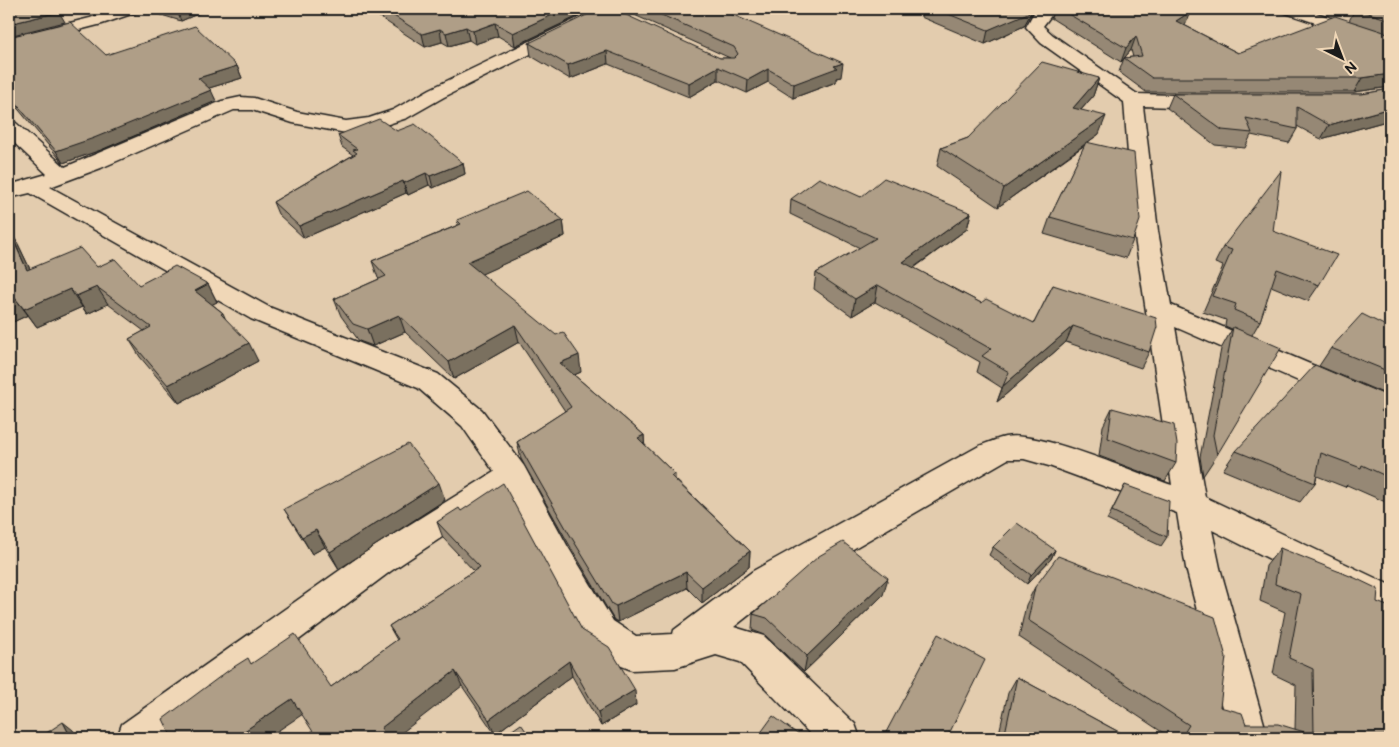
<svg xmlns="http://www.w3.org/2000/svg" width="1399" height="747" font-family="'Balsamiq Sans',sans-serif">
	<style>
		.lines { fill: none; stroke-linecap: round; stroke-linejoin: round }
		.minor-casing { stroke: #1c1c1c; stroke-width: 3 }
		.minor { fill: #f0d7b7; fill-rule: evenodd }
		.wall { fill: #968874; stroke: #1c1c1c }
		.shaded-wall { fill: #7a6f5e; stroke: #1c1c1c }
		.building { fill: #af9e87; stroke: #1c1c1c }
	</style>
	<rect width="100%" height="100%" fill="#e3ccae"/>
	<filter id="ink" filterUnits="userSpaceOnUse"><feTurbulence type="fractalNoise" baseFrequency=".02" numOctaves="2"/><feDisplacementMap in="SourceGraphic" scale="10" xChannelSelector="R" yChannelSelector="G"/><feConvolveMatrix kernelMatrix="1 2 1 2 8 2 1 2 1" color-interpolation-filters="sRGB"/></filter>
	<g filter="url(#ink)">
		<g class="lines">
			<!-- minor casing -->
			<g class="minor-casing">
				<path id="minor" d="M 116,9 L 139,9 L 137,12 L 102,24 L 9,48 L 9,38 L 90,18 Z
					M 597,9 L 617,9 L 615,12 L 444,97 L 407,118 L 379,127 L 346,133 L 293,123 L 252,110 L 234,110 L 101,168 L 50,187 L 269,307 L 438,374 L 482,410 L 524,466 L 568,547 L 613,621 L 636,636 L 673,634 L 674,630 L 753,571 L 979,446 C 988,443 996,439 1005,437 C 1038,430 1136,473 1172,485 L 1134,231 L 1124,102 L 1041,43 L 1026,27 L 1033,14 L 1039,9 L 1056,9 L 1043,26 L 1053,35 L 1137,94 L 1207,96 L 1214,98 L 1216,102 L 1214,106 L 1207,108 L 1143,106 L 1158,231 L 1171,305 L 1390,398 L 1390,421 L 1175,327 L 1205,497 L 1390,585 L 1390,617 L 1378,613 L 1212,530 L 1220,568 L 1268,738 L 1230,738 L 1186,568 L 1177,513 L 1049,466 L 1024,459 L 1008,459 L 777,593 L 734,627 L 764,636 L 855,724 L 860,738 L 814,738 L 740,662 L 716,655 L 675,668 L 632,670 L 619,665 L 587,645 L 544,567 L 507,494 L 391,571 L 168,738 L 117,738 L 122,724 L 367,551 L 494,472 L 462,426 L 418,388 L 251,319 L 30,193 L 9,198 L 9,185 L 47,174 L 9,138 L 9,121 L 16,123 L 65,167 L 222,101 L 241,97 L 254,98 L 297,112 L 346,121 L 369,118 L 393,110 L 430,89 Z
					M 1281,9 L 1304,9 L 1390,37 L 1390,48 L 1283,12 Z"/>
			</g>
			<!-- minor -->
			<use href="#minor" class="minor"/>
		</g>
		<!-- wall -->
		<path class="wall" d="M 142,9 L 209,9 L 181,21 Z
			M 367,9 L 593,9 L 515,46 L 498,36 L 475,44 L 469,40 L 449,46 L 442,42 L 425,47 Z
			M 621,9 L 730,9 L 730,14 L 841,77 L 836,78 L 836,82 L 793,98 L 768,82 L 747,93 L 718,80 L 689,97 L 608,64 L 570,79 L 531,56 L 529,43 L 720,58 L 730,58 Z
			M 917,9 L 1036,9 L 1031,13 L 1024,26 L 985,44 L 921,17 L 922,11 Z
			M 1054,9 L 1180,9 L 1185,25 L 1184,25 L 1238,53 L 1349,21 L 1355,9 L 1390,9 L 1390,87 L 1354,92 L 1146,92 L 1119,72 L 1124,58 L 1133,57 L 1131,50 L 1121,62 L 1051,18 Z
			M 9,37 L 106,55 L 237,66 L 242,78 L 209,88 L 216,101 L 101,150 L 63,163 L 9,98 Z
			M 1099,78 L 1093,96 L 1081,110 L 1099,134 L 1088,142 L 1133,240 L 1126,258 L 1044,234 L 1050,217 L 1085,145 L 998,207 L 937,166 L 941,148 L 968,138 Z
			M 1390,89 L 1390,120 L 1321,139 L 1297,126 L 1297,129 L 1289,143 L 1251,135 L 1245,148 L 1215,145 L 1167,108 L 1173,94 L 1362,94 Z
			M 397,131 L 463,163 L 465,174 L 433,188 L 429,185 L 408,195 L 406,193 L 304,238 L 278,214 L 273,202 L 353,155 L 342,147 L 338,135 Z
			M 861,197 L 971,213 L 967,229 L 914,268 L 981,303 L 1034,323 L 1053,285 L 1149,352 L 1141,368 L 1066,342 L 997,402 L 1002,388 L 977,372 L 980,362 L 875,302 L 852,316 L 814,289 L 816,273 L 860,248 L 790,214 L 791,199 Z
			M 457,220 L 563,220 L 565,236 L 481,274 L 581,372 L 574,375 L 644,435 L 644,444 L 675,474 L 675,479 L 750,551 L 749,567 L 702,603 L 687,588 L 618,622 L 614,620 L 570,546 L 521,459 L 517,442 L 565,411 L 519,342 L 454,379 L 405,332 L 373,346 L 359,341 L 341,316 L 334,299 L 379,279 L 378,278 L 372,261 L 458,225 Z
			M 9,229 L 18,244 L 30,269 L 97,267 L 139,285 L 208,284 L 217,302 L 212,304 L 223,313 L 226,320 L 258,361 L 179,403 L 140,357 L 129,339 L 144,331 L 108,304 L 87,314 L 82,307 L 37,327 L 28,315 L 9,324 Z
			M 1273,231 L 1319,285 L 1308,301 L 1271,286 L 1260,321 L 1252,335 L 1217,455 L 1203,476 L 1200,457 L 1221,349 L 1232,329 L 1225,326 L 1226,320 L 1203,312 L 1223,266 L 1215,263 L 1223,247 Z
			M 1390,328 L 1390,396 L 1319,366 L 1331,348 Z
			M 1112,408 L 1176,463 L 1165,481 L 1099,456 L 1103,426 Z
			M 1381,411 L 1390,415 L 1390,504 L 1347,485 L 1345,487 L 1317,476 L 1315,483 L 1300,502 L 1223,470 L 1236,451 Z
			M 1125,485 L 1167,537 L 1161,546 L 1107,520 Z
			M 445,500 L 339,569 L 325,547 L 312,554 L 284,509 Z
			M 461,511 L 582,630 L 636,705 L 601,726 L 572,676 L 495,734 L 462,686 L 302,714 L 252,663 L 331,687 L 397,640 L 389,626 L 474,571 L 443,538 L 437,522 Z
			M 993,547 L 1055,550 L 1051,559 L 1027,584 L 989,555 Z
			M 1280,548 L 1377,602 L 1390,738 L 1171,738 L 1019,637 L 1026,605 L 1035,587 L 1246,724 L 1295,730 L 1296,685 L 1273,674 L 1285,612 L 1260,601 L 1266,566 Z
			M 883,595 L 804,672 L 765,635 L 752,630 L 753,614 Z
			M 1017,677 L 1130,738 L 998,738 L 1008,693 Z"/>
		<!-- shaded-wall -->
		<path class="shaded-wall" d="M 182,9 L 209,9 L 181,21 L 177,11 Z
			M 565,9 L 593,9 L 515,46 L 513,33 Z
			M 726,9 L 730,9 L 730,20 L 722,10 Z
			M 1030,9 L 1036,9 L 1031,13 L 1024,26 L 985,44 L 988,30 Z
			M 59,12 L 65,22 L 9,36 L 9,24 Z
			M 1190,12 L 1185,25 L 1171,34 L 1176,21 Z
			M 495,23 L 498,36 L 475,44 L 473,31 Z
			M 466,27 L 469,40 L 449,46 L 446,33 Z
			M 440,29 L 442,42 L 425,47 L 422,34 Z
			M 1136,36 L 1131,50 L 1121,62 L 1126,48 Z
			M 607,51 L 608,64 L 570,79 L 568,65 Z
			M 843,63 L 841,77 L 836,78 L 836,82 L 793,98 L 794,84 L 834,66 Z
			M 237,66 L 242,78 L 203,90 L 198,78 Z
			M 718,67 L 718,80 L 689,97 L 689,83 Z
			M 768,69 L 768,82 L 747,93 L 748,80 Z
			M 1390,74 L 1390,87 L 1354,92 L 1362,78 Z
			M 1099,78 L 1093,96 L 1067,126 L 1073,108 Z
			M 211,90 L 216,101 L 101,150 L 63,163 L 56,151 Z
			M 1390,108 L 1390,120 L 1321,139 L 1329,125 Z
			M 1106,116 L 1099,134 L 998,207 L 1004,188 Z
			M 463,163 L 465,174 L 433,188 L 430,176 Z
			M 426,173 L 429,185 L 408,195 L 404,183 Z
			M 403,181 L 406,193 L 304,238 L 299,226 Z
			M 971,213 L 967,229 L 899,278 L 903,262 Z
			M 563,220 L 565,236 L 471,279 L 467,262 Z
			M 9,229 L 18,244 L 39,288 L 27,270 Z
			M 208,284 L 217,302 L 205,308 L 195,291 Z
			M 878,285 L 875,302 L 852,316 L 855,299 Z
			M 97,287 L 108,304 L 87,314 L 76,296 Z
			M 70,289 L 82,307 L 37,327 L 24,309 Z
			M 15,298 L 28,315 L 9,324 L 9,300 Z
			M 399,315 L 405,332 L 373,346 L 367,329 Z
			M 515,325 L 519,342 L 454,379 L 449,362 Z
			M 1073,326 L 1066,342 L 997,402 L 1003,386 Z
			M 249,343 L 258,361 L 179,403 L 168,385 Z
			M 579,355 L 581,372 L 563,380 L 560,363 Z
			M 644,435 L 645,451 L 638,438 Z
			M 439,483 L 445,500 L 339,569 L 330,552 Z
			M 316,530 L 325,547 L 312,554 L 302,537 Z
			M 1055,550 L 1051,559 L 1027,584 L 1031,575 Z
			M 750,551 L 749,567 L 702,603 L 702,587 Z
			M 686,572 L 687,588 L 618,622 L 616,606 Z
			M 888,578 L 883,595 L 804,672 L 807,656 Z
			M 569,661 L 572,676 L 495,734 L 489,720 Z
			M 455,671 L 462,686 L 395,738 L 387,738 L 381,728 Z
			M 635,690 L 636,705 L 601,726 L 598,712 Z
			M 292,699 L 303,714 L 267,738 L 234,738 Z
			M 63,722 L 73,730 L 77,738 L 71,738 Z"/>
		<!-- building -->
		<path class="building" d="M 9,9 L 56,9 L 59,12 L 9,24 Z
			M 171,9 L 182,9 L 177,11 Z
			M 383,9 L 565,9 L 513,33 L 495,23 L 473,31 L 466,27 L 446,33 L 440,29 L 422,34 Z
			M 599,9 L 613,9 L 720,58 L 734,58 L 738,54 L 734,47 L 648,9 L 726,9 L 722,10 L 843,63 L 834,66 L 837,68 L 794,84 L 768,69 L 748,80 L 718,67 L 689,83 L 607,51 L 568,65 L 529,43 Z
			M 936,9 L 1030,9 L 1028,13 L 988,30 Z
			M 1060,9 L 1180,9 L 1190,12 L 1176,21 L 1238,53 L 1335,16 L 1390,34 L 1390,74 L 1362,78 L 1152,78 L 1124,58 L 1142,56 L 1136,36 L 1126,48 Z
			M 1356,9 L 1390,9 L 1390,20 Z
			M 70,22 L 106,55 L 195,26 L 237,66 L 198,78 L 211,90 L 94,138 L 56,151 L 9,95 L 9,37 Z
			M 1042,62 L 1099,78 L 1073,108 L 1106,116 L 1004,188 L 941,148 L 968,138 Z
			M 1390,89 L 1390,108 L 1329,125 L 1297,107 L 1297,129 L 1246,118 L 1252,133 L 1222,130 L 1173,94 L 1362,94 Z
			M 379,119 L 397,131 L 415,124 L 463,163 L 430,176 L 426,173 L 404,183 L 403,181 L 299,226 L 273,202 L 357,153 L 353,150 L 357,149 L 338,135 Z
			M 1086,142 L 1134,153 L 1140,220 L 1133,240 L 1050,217 Z
			M 1281,171 L 1273,231 L 1337,255 L 1319,285 L 1277,269 L 1260,321 L 1234,310 L 1236,304 L 1212,296 L 1232,250 L 1223,247 Z
			M 819,178 L 861,197 L 884,178 L 971,213 L 903,262 L 981,303 L 986,299 L 1034,323 L 1053,285 L 1156,318 L 1157,327 L 1149,352 L 1073,326 L 1003,386 L 1009,372 L 982,356 L 991,349 L 878,285 L 855,299 L 816,273 L 876,238 L 791,199 Z
			M 527,191 L 563,220 L 467,262 L 556,335 L 563,332 L 579,355 L 560,363 L 644,435 L 638,438 L 675,474 L 671,476 L 750,551 L 702,587 L 686,572 L 616,606 L 612,604 L 567,530 L 517,442 L 571,407 L 515,325 L 449,362 L 399,315 L 367,329 L 353,324 L 334,299 L 386,276 L 372,261 L 461,224 L 457,220 Z
			M 9,231 L 27,270 L 80,248 L 97,267 L 115,259 L 139,285 L 175,266 L 208,284 L 195,291 L 223,313 L 221,314 L 249,343 L 168,385 L 129,339 L 151,327 L 97,287 L 76,296 L 70,289 L 24,309 L 15,298 L 9,300 Z
			M 1362,314 L 1390,328 L 1390,372 L 1331,348 Z
			M 1233,327 L 1281,348 L 1217,455 L 1213,435 Z
			M 1315,365 L 1390,397 L 1390,401 L 1381,411 L 1390,415 L 1390,478 L 1362,465 L 1361,468 L 1321,453 L 1315,483 L 1236,451 Z
			M 1112,408 L 1174,425 L 1177,444 L 1176,463 L 1108,438 Z
			M 408,444 L 439,483 L 330,552 L 316,530 L 302,537 L 284,509 Z
			M 503,483 L 582,630 L 609,647 L 635,690 L 598,712 L 569,661 L 489,720 L 455,671 L 381,728 L 388,738 L 317,738 L 292,699 L 234,738 L 172,738 L 163,719 L 229,670 L 248,658 L 251,664 L 295,634 L 331,687 L 398,639 L 389,626 L 480,567 L 437,522 L 459,508 L 461,511 Z
			M 1125,485 L 1169,501 L 1167,537 L 1112,511 Z
			M 1017,523 L 1055,550 L 1031,575 L 993,547 Z
			M 843,542 L 888,578 L 807,656 L 767,618 L 753,614 L 819,556 Z
			M 1280,548 L 1355,578 L 1378,589 L 1377,602 L 1390,607 L 1390,738 L 1181,738 L 1189,725 L 1028,620 L 1035,587 L 1058,556 L 1215,617 L 1226,657 L 1220,707 L 1242,713 L 1246,724 L 1278,724 L 1314,735 L 1313,669 L 1289,658 L 1301,594 L 1275,584 Z
			M 938,634 L 985,660 L 947,738 L 883,738 Z
			M 1017,677 L 1130,738 L 1004,738 Z
			M 773,716 L 803,738 L 757,738 Z
			M 63,722 L 71,738 L 39,738 Z
			M 521,724 L 531,738 L 501,738 Z"/>
	</g>
	<!-- margin -->
	<rect width="1399" height="747" fill="none" stroke="#f0d7b7" stroke-width="30"/>
	<rect x="15" y="15" width="1369" height="717" fill="none" stroke="#1c1c1c" stroke-width="2" filter="url(#ink)"/>
	<!-- north arrow -->
	<g transform="translate(1342 58) rotate(138)" stroke="#f0d7b7" stroke-width="4" paint-order="stroke">
	<path d="M0-4L9 19L0 12L-9 19Z" fill="#1c1c1c"/>
	<text y="-8" font-size="14" font-weight="bold" text-anchor="middle" fill="#1c1c1c">N</text>
	</g>
</svg>
